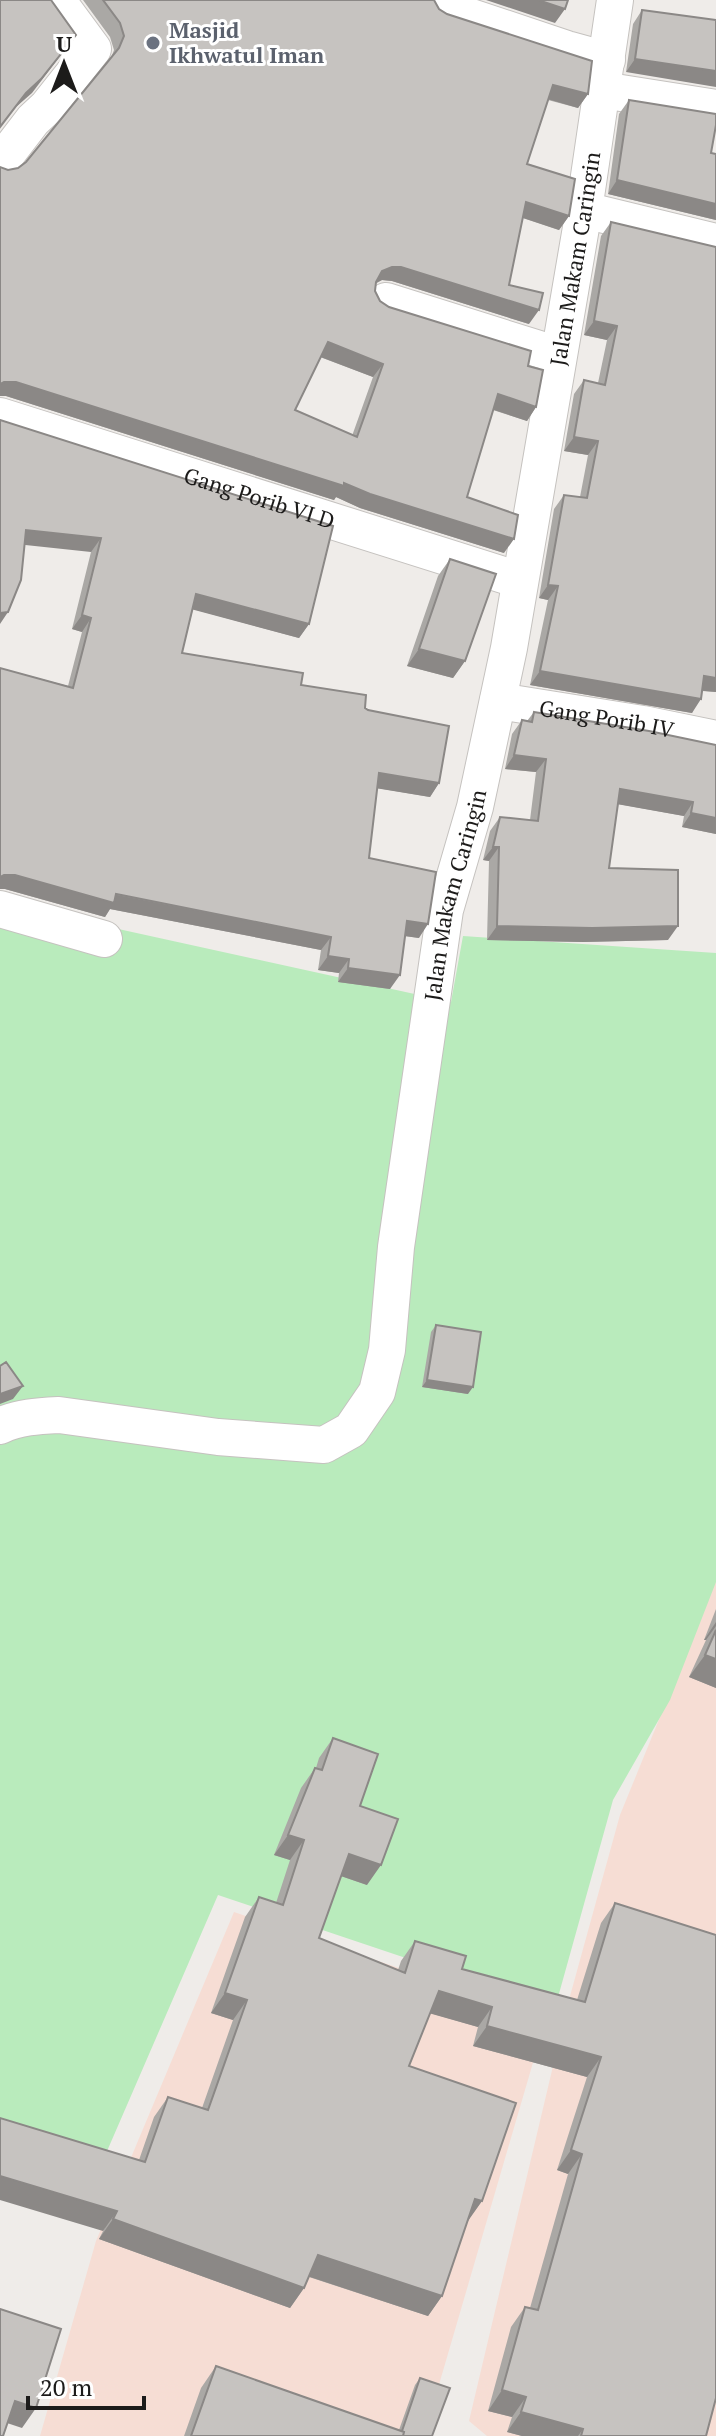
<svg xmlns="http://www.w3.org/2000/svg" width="716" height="2436" font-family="'PT Serif',serif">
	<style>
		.industrial { fill: #f6ddd4 }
		.green { fill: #b9ebbc }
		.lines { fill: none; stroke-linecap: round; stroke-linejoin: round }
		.minor-casing { stroke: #c5c2bf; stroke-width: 38 }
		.minor { stroke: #fff; stroke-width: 36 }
		.wall { fill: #aaa8a5; fill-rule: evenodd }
		.shaded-wall { fill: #8b8886 }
		.building { fill: #c6c3c0; stroke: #8b8886; stroke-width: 2; fill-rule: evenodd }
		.worship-dot { fill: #6b7280; stroke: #fff; stroke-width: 3 }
		.labels { text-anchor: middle; stroke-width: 6; stroke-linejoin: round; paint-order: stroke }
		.worship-label { font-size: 22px; font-weight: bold; fill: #5b616d; stroke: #fff; text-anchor: start }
		.street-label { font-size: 22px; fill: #1c1b1a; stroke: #fff }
	</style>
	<rect width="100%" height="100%" fill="#efece9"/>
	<!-- industrial -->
	<path class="industrial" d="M 716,1580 L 716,2436 L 487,2436 L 469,2421 L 567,2007 L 620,1815 Z
		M 234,1912 L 546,2018 L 424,2436 L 40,2436 L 96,2241 Z"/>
	<!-- green -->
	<path class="green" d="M 0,903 L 451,1002 L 463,936 L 716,953 L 716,1582 L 670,1700 L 613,1800 L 555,2008 L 218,1895 L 101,2165 L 0,2135 Z"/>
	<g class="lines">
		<!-- minor casing -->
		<g class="minor-casing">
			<g id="minor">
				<path d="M 444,8 L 567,49 L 607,60"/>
				<path d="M 602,90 L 716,108"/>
				<path d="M 0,163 L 33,120 L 47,107 L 93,49 L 57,0"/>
				<path d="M 584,210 L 716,242"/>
				<path d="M 386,301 L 558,355"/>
				<path id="s1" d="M 0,416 L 519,580"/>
				<path id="s2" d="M 498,701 L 643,724 L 716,739"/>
				<path d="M 0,909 L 104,939"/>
				<path id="s3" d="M 0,1426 C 18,1417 39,1416 59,1415 L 218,1437 L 324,1445 L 351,1430 L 377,1392 L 387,1350 L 396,1247 L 445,910 L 475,807 L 509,648 L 584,210 L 615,0"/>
			</g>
		</g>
		<!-- minor -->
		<use href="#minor" class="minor"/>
	</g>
	<!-- wall -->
	<path class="wall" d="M 83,0 L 434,0 L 439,9 L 588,94 L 578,108 L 548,100 L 527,164 L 569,216 L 559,230 L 523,218 L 509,285 L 529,324 L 392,281 L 382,280 L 375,284 L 375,291 L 380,301 L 389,307 L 528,366 L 536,407 L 527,421 L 493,410 L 467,497 L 504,553 L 360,508 L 336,497 L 334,500 L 6,396 L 0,396 L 0,167 L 8,170 L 18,168 L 26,162 L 111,58 L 114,50 L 110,37 ZM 320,357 L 373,377 L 352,436 L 295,410 Z
		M 642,10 L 716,20 L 626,72 L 633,24 Z
		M 629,100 L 711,153 L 716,154 L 716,220 L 608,194 L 619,114 Z
		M 611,222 L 716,247 L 716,692 L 702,691 L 692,713 L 530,685 L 548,600 L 539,598 L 554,509 L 564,495 L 580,497 L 588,455 L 564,451 L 574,394 L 584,380 L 598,383 L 607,340 L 584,335 L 601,236 Z
		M 0,420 L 309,624 L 299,638 L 193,609 L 182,653 L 301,685 L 365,708 L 439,783 L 430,797 L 377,788 L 369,858 L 419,938 L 405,936 L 390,989 L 338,982 L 339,973 L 318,970 L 321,950 L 110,909 L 105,917 L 5,889 L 0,889 L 0,668 L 68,686 L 82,632 L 72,629 L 91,552 Z
		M 450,559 L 465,661 L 453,678 L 407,666 L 438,576 Z
		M 534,712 L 716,745 L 716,834 L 682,827 L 684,816 L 618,804 L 609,868 L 668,940 L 583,942 L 487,940 L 489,861 L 483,860 L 490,831 L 500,817 L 530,820 L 536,772 L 505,769 L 512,734 L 522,720 L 527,721 Z
		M 436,1325 L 468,1394 L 422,1387 L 431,1332 Z
		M 716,1609 L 716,1688 L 689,1677 L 706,1640 L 704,1640 Z
		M 333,1738 L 360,1806 L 367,1885 L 341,1876 L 319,1938 L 398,1970 L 401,1961 L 415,1941 L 462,1969 L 577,2000 L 601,1923 L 615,1903 L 706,2436 L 522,2436 L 507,2432 L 512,2417 L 488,2411 L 511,2327 L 525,2307 L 530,2308 L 568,2174 L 557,2170 L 587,2077 L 473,2046 L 478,2027 L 430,2013 L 409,2066 L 482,2201 L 467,2221 L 442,2296 L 428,2316 L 309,2277 L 304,2288 L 290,2308 L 99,2239 L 139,2160 L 154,2117 L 168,2097 L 202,2108 L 233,2020 L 211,2013 L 245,1917 L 259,1897 L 276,1903 L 290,1860 L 274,1855 L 301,1788 L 315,1768 L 316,1768 L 319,1758 Z
		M 216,2366 L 399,2430 L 415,2385 L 420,2378 L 432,2436 L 184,2436 L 201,2388 Z"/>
	<!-- shaded-wall -->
	<path class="shaded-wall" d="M 486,0 L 538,0 L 565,9 L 555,23 Z
		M 76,35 L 32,93 L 16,107 L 0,129 L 26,93 Z
		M 635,59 L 716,71 L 716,87 L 626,72 Z
		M 553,85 L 588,94 L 578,108 L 544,98 Z
		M 617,180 L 716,204 L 716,220 L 608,194 Z
		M 526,202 L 569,216 L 559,230 L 517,216 Z
		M 392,267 L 401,267 L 539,310 L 529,324 L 392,281 L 382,280 L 372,285 L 382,271 Z
		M 594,321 L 617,326 L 607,340 L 584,335 Z
		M 328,342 L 383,364 L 373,377 L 318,356 Z
		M 4,382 L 16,382 L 344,483 L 514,539 L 504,553 L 360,508 L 336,497 L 334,500 L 6,396 L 0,396 L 0,384 Z
		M 498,394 L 536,407 L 527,421 L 488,408 Z
		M 574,437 L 598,441 L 588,455 L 564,451 Z
		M 26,530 L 101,538 L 91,552 L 16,544 Z
		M 548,585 L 558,586 L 548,600 L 539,598 Z
		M 196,594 L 309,624 L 299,638 L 187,608 Z
		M 8,612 L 0,624 L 0,613 Z
		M 82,615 L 91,618 L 82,632 L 72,629 Z
		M 419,649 L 465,661 L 453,678 L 407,666 Z
		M 540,671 L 701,699 L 692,713 L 530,685 Z
		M 704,676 L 716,678 L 716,692 L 694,690 Z
		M 514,755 L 546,759 L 536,772 L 505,769 Z
		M 379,773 L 439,783 L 430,797 L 369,787 Z
		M 620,789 L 693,802 L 684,816 L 611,803 Z
		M 691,813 L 716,818 L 716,834 L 682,827 Z
		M 493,847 L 499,847 L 489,861 L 483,860 Z
		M 4,875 L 15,875 L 331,937 L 321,950 L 110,909 L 105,917 L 5,889 L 0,889 L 0,877 Z
		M 407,921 L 428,924 L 419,938 L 397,935 Z
		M 497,926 L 678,926 L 668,940 L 583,942 L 487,940 Z
		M 328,956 L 349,959 L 339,973 L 318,970 Z
		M 348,968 L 400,975 L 390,989 L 338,982 Z
		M 427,1380 L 473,1387 L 468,1394 L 422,1387 Z
		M 23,1386 L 13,1399 L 0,1404 L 0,1394 Z
		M 716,1622 L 716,1626 L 706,1640 L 704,1640 Z
		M 705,1655 L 716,1659 L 716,1688 L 689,1677 Z
		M 288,1835 L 304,1840 L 290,1860 L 274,1855 Z
		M 349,1854 L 381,1865 L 367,1885 L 335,1874 Z
		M 439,1991 L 492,2007 L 478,2027 L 425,2012 Z
		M 225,1993 L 247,2000 L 233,2020 L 211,2013 Z
		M 487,2026 L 601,2057 L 587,2077 L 473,2046 Z
		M 571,2150 L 582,2154 L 568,2174 L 557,2170 Z
		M 0,2176 L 117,2211 L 103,2231 L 0,2200 Z
		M 475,2199 L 482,2201 L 468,2221 L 461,2219 Z
		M 113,2219 L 304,2288 L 290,2308 L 99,2239 Z
		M 318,2255 L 442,2296 L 428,2316 L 304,2275 Z
		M 502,2390 L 526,2397 L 512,2417 L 488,2411 Z
		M 15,2401 L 36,2408 L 22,2428 L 1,2421 Z
		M 521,2412 L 583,2429 L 578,2436 L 522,2436 L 507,2432 Z"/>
	<!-- building -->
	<path class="building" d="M 0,0 L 51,0 L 76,35 L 41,79 L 26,93 L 0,127 Z
		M 103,0 L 434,0 L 439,9 L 447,14 L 592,61 L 588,94 L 553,85 L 527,164 L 575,179 L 569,216 L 526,202 L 509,285 L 543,293 L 539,310 L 401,267 L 392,267 L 382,271 L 376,282 L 375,291 L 380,301 L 389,307 L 531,351 L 528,366 L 543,370 L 536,407 L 498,394 L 467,497 L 518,515 L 514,539 L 370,494 L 344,483 L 344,486 L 16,382 L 4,382 L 0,384 L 0,167 L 8,170 L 18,168 L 26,162 L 119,48 L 124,36 L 120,23 ZM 328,342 L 383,364 L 357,437 L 295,410 Z
		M 538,0 L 568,0 L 565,9 Z
		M 642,10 L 716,20 L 716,71 L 635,59 Z
		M 629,100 L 716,114 L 716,125 L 711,153 L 716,154 L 716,204 L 617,180 Z
		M 611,222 L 716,247 L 716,678 L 704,676 L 701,699 L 540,671 L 558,586 L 548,585 L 564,495 L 587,498 L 598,441 L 574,437 L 584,380 L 605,385 L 617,326 L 594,321 Z
		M 0,420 L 333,526 L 309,624 L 196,594 L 182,653 L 303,673 L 301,685 L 366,695 L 365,708 L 368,710 L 449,726 L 439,783 L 379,773 L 369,858 L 436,872 L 428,924 L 407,921 L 400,975 L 348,968 L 349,959 L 328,956 L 331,937 L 116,894 L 114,903 L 15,875 L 4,875 L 0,877 L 0,668 L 73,688 L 91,618 L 82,615 L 101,538 L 26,530 L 21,580 L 8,612 L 0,613 Z
		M 450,559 L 496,574 L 465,661 L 419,649 Z
		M 534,712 L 649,731 L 716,745 L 716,818 L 691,813 L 693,802 L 620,789 L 609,868 L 678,870 L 678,926 L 592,928 L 497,926 L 499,847 L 493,847 L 500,817 L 538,821 L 546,759 L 514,755 L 522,720 L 532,722 Z
		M 436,1325 L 481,1332 L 473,1387 L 427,1380 Z
		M 6,1362 L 23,1386 L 0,1394 L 0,1366 Z
		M 716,1630 L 716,1659 L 705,1655 Z
		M 333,1738 L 378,1754 L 360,1806 L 398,1819 L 381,1865 L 349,1854 L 319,1938 L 405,1973 L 415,1941 L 466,1956 L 462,1969 L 585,2002 L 615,1903 L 716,1935 L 716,2398 L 706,2436 L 581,2436 L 583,2429 L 521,2412 L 526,2397 L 502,2390 L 525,2307 L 538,2310 L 582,2154 L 571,2150 L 601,2057 L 487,2026 L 492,2007 L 439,1991 L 409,2066 L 516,2103 L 482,2201 L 475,2199 L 442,2296 L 318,2255 L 304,2288 L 113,2219 L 117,2211 L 0,2176 L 0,2118 L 145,2162 L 168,2097 L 208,2110 L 247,2000 L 225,1993 L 259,1897 L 283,1905 L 304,1840 L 288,1835 L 315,1768 L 322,1770 Z
		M 0,2309 L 61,2329 L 36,2408 L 15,2401 L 3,2436 L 0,2436 Z
		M 216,2366 L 404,2432 L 403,2436 L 191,2436 Z
		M 420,2378 L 450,2388 L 432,2436 L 403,2436 L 404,2432 L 402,2431 Z"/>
	<!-- markers -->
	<circle class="worship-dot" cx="153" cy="43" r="8"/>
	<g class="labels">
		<!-- worship labels -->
		<g class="worship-label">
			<text x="169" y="38">Masjid<tspan x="169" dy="25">Ikhwatul Iman</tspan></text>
		</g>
		<!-- street labels -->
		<g class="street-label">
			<text dy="8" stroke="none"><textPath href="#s3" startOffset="1556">Jalan Makam Caringin</textPath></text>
			<text dy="8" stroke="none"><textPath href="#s1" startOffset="272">Gang Porib VI D</textPath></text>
			<text dy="8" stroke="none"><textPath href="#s2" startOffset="110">Gang Porib IV</textPath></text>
			<text dy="8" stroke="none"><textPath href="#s3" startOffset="908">Jalan Makam Caringin</textPath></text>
		</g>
	</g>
	<!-- north arrow -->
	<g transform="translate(64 64)" stroke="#ffffff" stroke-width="6" paint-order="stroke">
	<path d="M0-6L14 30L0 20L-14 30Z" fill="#1c1b1a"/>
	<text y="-12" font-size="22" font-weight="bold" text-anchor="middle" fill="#1c1b1a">U</text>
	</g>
	<!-- scale -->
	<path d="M28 2396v12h116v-12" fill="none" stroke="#1c1b1a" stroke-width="4"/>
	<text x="40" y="2396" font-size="24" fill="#1c1b1a" stroke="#ffffff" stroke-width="6" paint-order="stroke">20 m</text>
</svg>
